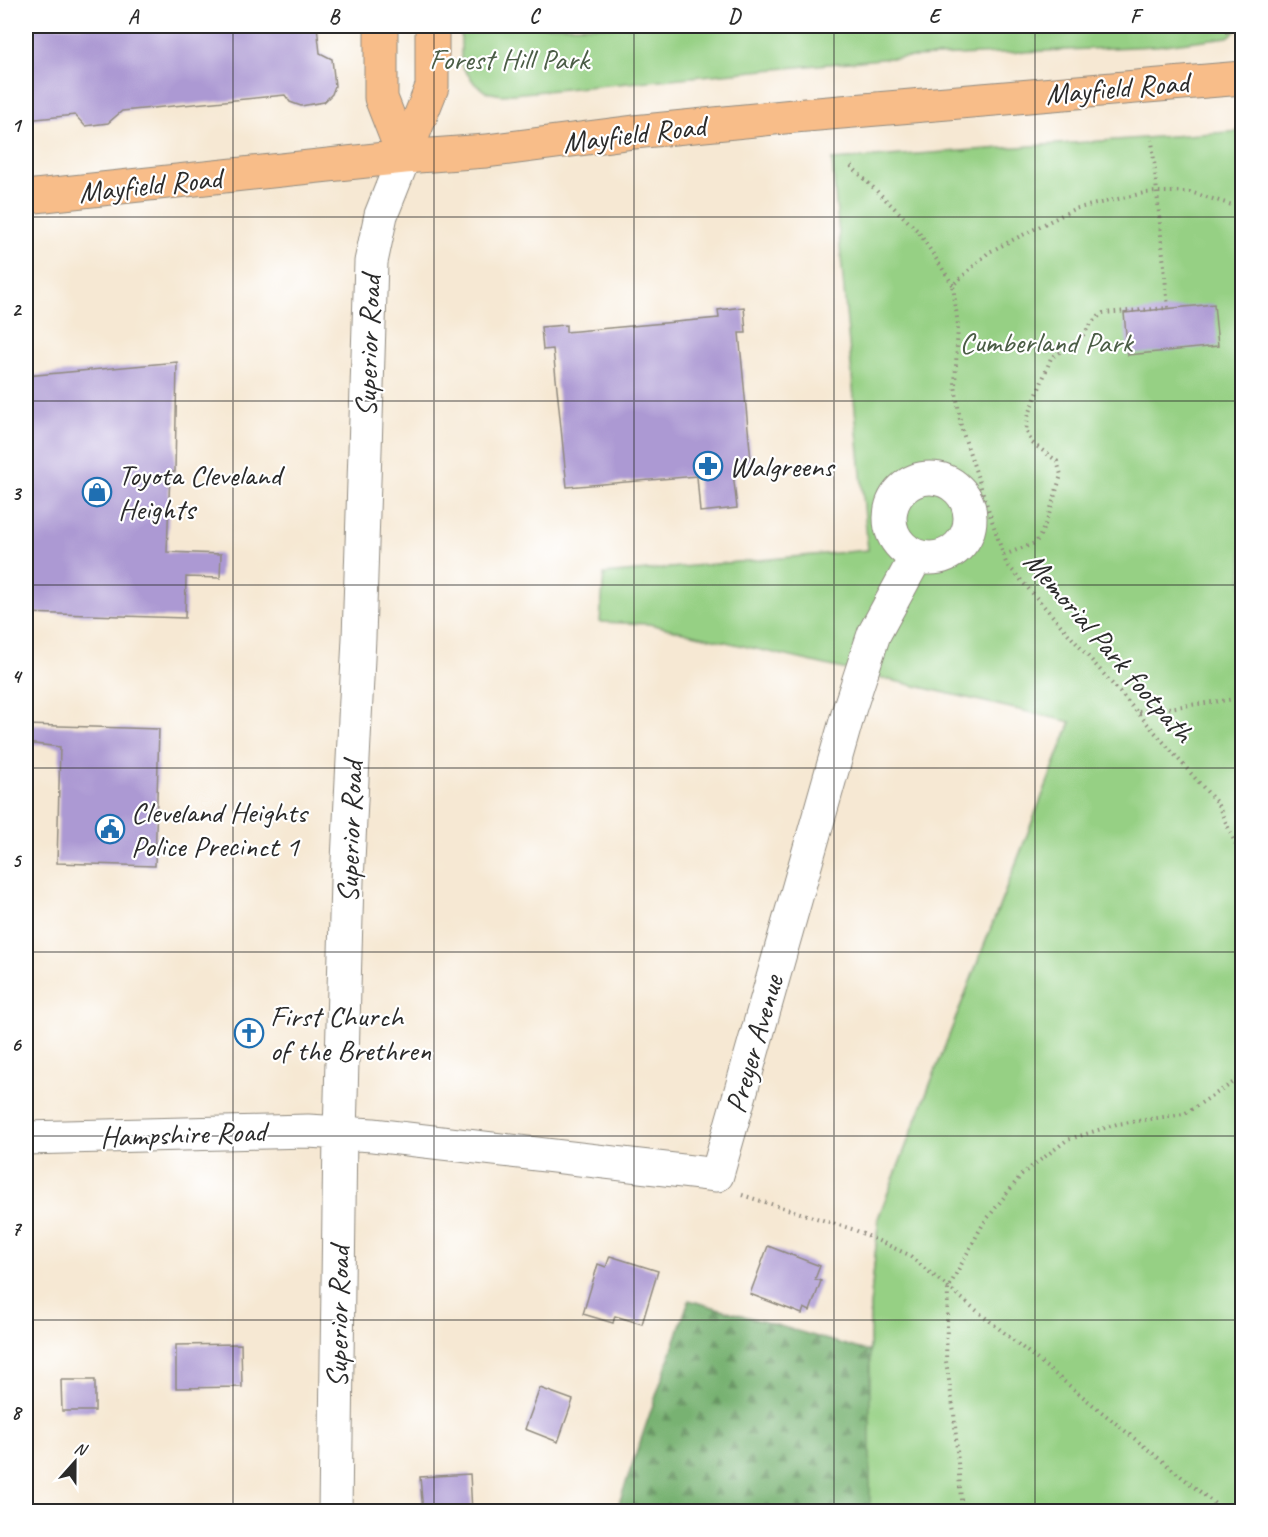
<svg xmlns="http://www.w3.org/2000/svg" width="1268" height="1537" font-family="Caveat,sans-serif">
	<style>
		.forest { fill: url(#forest-firs); stroke: #526e4e; stroke-width: 1.5 }
		.green { fill: #96d084; stroke: #607e58; stroke-width: 1.5 }
		.building { fill: #ac99d3 }
		.lines { fill: none; stroke-linecap: round; stroke-linejoin: round }
		.minor-casing { stroke: #908a7f; stroke-width: 35 }
		.major-casing { stroke: #908a7f; stroke-width: 35 }
		.path { stroke: #908a7f; stroke-width: 4; stroke-dasharray: 1.5 4.5; stroke-linecap: butt }
		.minor { stroke: #fff; stroke-width: 33 }
		.major { stroke: #f8bd89; stroke-width: 33 }
		.grid { fill: none; stroke: #2b2b2b; stroke-width: 1.5; stroke-opacity: 0.55 }
		.labels { text-anchor: middle; stroke-width: 4.5; stroke-linejoin: round; paint-order: stroke }
		.park-label { font-size: 30px; fill: #4b5d46; stroke: #fff }
		.street-label { font-size: 30px; fill: #2b2b2b; stroke: #fff }
		.poi-label { font-size: 30px; fill: #2b2b2b; stroke: #fff; text-anchor: start }
		.neatline { fill: none; stroke: #2b2b2b; stroke-width: 2 }
		.grid-label { font-size: 20px; text-anchor: middle; font-weight: bold; fill: #2b2b2b }
	</style>
	<defs>
		<pattern id="forest-firs" width="22" height="20" patternUnits="userSpaceOnUse" patternTransform="scale(1.5)"><rect width="22" height="20" fill="#78b272"/><path d="M5 1l3.5 6h-7zM16 11l3.5 6h-7z" fill="#63915e"/></pattern>
	</defs>
	<rect width="100%" height="100%" fill="#fff"/>
	<filter id="ink" filterUnits="userSpaceOnUse"><feTurbulence type="fractalNoise" baseFrequency=".0167" numOctaves="2"/><feDisplacementMap in="SourceGraphic" scale="12" xChannelSelector="R" yChannelSelector="G"/><feConvolveMatrix kernelMatrix="1 2 1 2 8 2 1 2 1" color-interpolation-filters="sRGB"/></filter>
	<filter id="wash" filterUnits="userSpaceOnUse"><feTurbulence type="fractalNoise" baseFrequency=".008" numOctaves="4" result="noise"/><feDisplacementMap in="SourceGraphic" scale="24" xChannelSelector="R" yChannelSelector="G"/><feGaussianBlur stdDeviation="1.35" result="paint"/><feColorMatrix in="noise" values="0 0 0 0 0 0 0 0 0 0 0 0 0 0 0 0 0 1.4 0 .05"/><feComposite in="paint" operator="in"/></filter>
	<g filter="url(#wash)">
		<rect width="100%" height="100%" fill="#f6e8d3"/>
		<!-- forest -->
		<path class="forest" d="M 1154,640 L 962,1511 L 616,1512 L 689,1300 L 870,1352 L 870,1307 L 879,1216 L 1071,722 Z"/>
		<!-- green -->
		<path class="green" d="M 461,26 L 1242,26 L 1228,37 L 1156,46 L 891,58 L 502,95 L 486,92 L 475,84 L 461,65 Z
			M 1242,131 L 1242,1511 L 868,1511 L 870,1504 L 870,1307 L 879,1216 L 1071,722 L 649,624 L 600,622 L 604,574 L 868,550 L 832,160 Z"/>
		<g id="blocks">
			<!-- building -->
			<path class="building" d="M 26,26 L 317,26 L 320,53 L 332,59 L 335,86 L 332,94 L 324,102 L 301,106 L 290,102 L 285,95 L 122,111 L 108,123 L 85,126 L 75,115 L 26,120 Z
				M 1214,304 L 1218,346 L 1128,355 L 1124,313 Z
				M 744,307 L 746,333 L 739,333 L 752,471 L 733,473 L 737,508 L 700,512 L 697,476 L 567,487 L 553,349 L 543,350 L 541,327 L 566,325 L 566,332 L 719,318 L 718,310 Z
				M 177,362 L 175,472 L 170,472 L 167,552 L 221,554 L 220,578 L 186,577 L 185,618 L 26,613 L 26,376 Z
				M 26,725 L 159,729 L 155,866 L 57,863 L 60,747 L 26,743 Z
				M 768,1246 L 820,1266 L 815,1279 L 821,1281 L 810,1311 L 804,1308 L 802,1314 L 750,1294 Z
				M 610,1256 L 658,1271 L 642,1324 L 615,1316 L 613,1323 L 583,1314 L 598,1264 L 606,1267 Z
				M 241,1344 L 242,1387 L 176,1388 L 176,1345 Z
				M 61,1380 L 95,1380 L 95,1411 L 62,1411 Z
				M 540,1388 L 573,1400 L 558,1442 L 525,1429 Z
				M 470,1474 L 472,1512 L 423,1512 L 420,1477 Z"/>
		</g>
	</g>
	<g filter="url(#ink)">
		<use href="#blocks" fill-opacity="0" stroke="#908a7f" stroke-width="1.5"/>
		<g class="lines">
			<!-- minor casing -->
			<g class="minor-casing">
				<path id="minor" d="M890 518a40 40 0 1 1 80 0a40 40 0 1 1-80 0Z
					M 26,1138 L 308,1131 L 373,1135 L 717,1175 L 850,707 L 874,634 L 916,557
					M 335,1512 L 340,1133 L 347,881 L 359,638 L 371,262 L 381,215 L 404,157"/>
			</g>
			<!-- major casing -->
			<g class="major-casing">
				<path id="major" d="M 381,26 L 381,98 L 404,157
					M 404,157 L 432,87 L 432,26
					M 26,197 L 404,157 L 486,151 L 634,132 L 794,116 L 1242,78"/>
			</g>
			<!-- path -->
			<path class="path" d="M 1225,26 L 1228,37
				M 851,166 L 918,231 L 953,285
				M 1242,208 L 1190,192 L 1157,192 L 1144,193 L 1074,209 L 989,252 L 953,285 L 958,326 L 955,385 L 961,427 L 1006,563 L 1217,803 L 1242,858
				M 1004,555 L 1035,543 L 1039,538 L 1048,518 L 1061,475 L 1057,461 L 1032,443 L 1026,430 L 1028,417 L 1051,358 L 1081,338 L 1093,321 L 1103,313 L 1168,308 L 1152,140
				M 1139,712 L 1242,698
				M 742,1195 L 855,1230 L 907,1254 L 1225,1512
				M 962,1512 L 954,1413 L 946,1361 L 948,1289 L 983,1224 L 1022,1174 L 1067,1140 L 1117,1124 L 1184,1114 L 1242,1077"/>
			<!-- minor -->
			<use href="#minor" class="minor"/>
			<!-- major -->
			<use href="#major" class="major"/>
		</g>
	</g>
	<!-- grid -->
	<path class="grid" d="M 233,26 L 233,1512M 434,26 L 434,1512M 634,26 L 634,1512M 834,26 L 834,1512M 1035,26 L 1035,1512M 26,217 L 1242,217M 26,401 L 1242,401M 26,585 L 1242,585M 26,768 L 1242,768M 26,952 L 1242,952M 26,1136 L 1242,1136M 26,1320 L 1242,1320"/>
	<!-- icons -->
	<defs>
		<g id="pharmacy-ring" transform="scale(1.5)"><circle r="9.5" fill="#fff" stroke="#1f6fb2" stroke-width="1.5"/><path d="M-2-6h4v4h4v4h-4v4h-4v-4h-4v-4h4Z" fill="#1f6fb2"/></g>
		<g id="shop-ring" transform="scale(1.5)"><circle r="9.5" fill="#fff" stroke="#1f6fb2" stroke-width="1.5"/><path d="M-5-2.5h2.3a2.7 3.5 0 0 1 5.4 0H5L5.5 6h-11ZM-1.5-2.5h3a1.5 2.3 0 0 0-3 0Z" fill="#1f6fb2"/></g>
		<g id="civic-ring" transform="scale(1.5)"><circle r="9.5" fill="#fff" stroke="#1f6fb2" stroke-width="1.5"/><path d="M-.6-6.5H3V-4.5H.6V-3L4-1V1h2V6H-6V1h2V-1L-.6-3ZM-1.2 2.5V6h2.4V2.5Z" fill="#1f6fb2"/></g>
		<g id="church-ring" transform="scale(1.5)"><circle r="9.5" fill="#fff" stroke="#1f6fb2" stroke-width="1.5"/><path d="M-1.2-6h2.4v3.5h3.3v2.4h-3.3V6h-2.4V-.1h-3.3v-2.4h3.3Z" fill="#1f6fb2"/></g>
	</defs>
	<g fill-rule="evenodd">
		<use href="#pharmacy-ring" x="708" y="466"/>
		<use href="#shop-ring" x="97" y="492"/>
		<use href="#civic-ring" x="110" y="829"/>
		<use href="#church-ring" x="249" y="1033"/>
	</g>
	<g class="labels">
		<!-- park labels -->
		<g class="park-label">
			<text x="509" y="69">Forest Hill Park</text>
			<text x="1046" y="352">Cumberland Park</text>
		</g>
		<!-- street labels -->
		<g class="street-label">
			<text transform="translate(1117 88) rotate(-5)" y="10">Mayfield Road</text>
			<text transform="translate(634 134) rotate(-7)" y="10">Mayfield Road</text>
			<text transform="translate(150 185) rotate(-6)" y="10">Mayfield Road</text>
			<text transform="translate(368 346) rotate(-88)" y="10">Superior Road</text>
			<text transform="translate(1109 647) rotate(49)" y="10">Memorial Park footpath</text>
			<text transform="translate(350 832) rotate(-88)" y="10">Superior Road</text>
			<text transform="translate(754 1044) rotate(-74)" y="10">Preyer Avenue</text>
			<text transform="translate(183 1134) rotate(-2)" y="10">Hampshire Road</text>
			<text transform="translate(338 1317) rotate(-89)" y="10">Superior Road</text>
		</g>
		<!-- poi labels -->
		<g class="poi-label">
			<text x="729" y="476">Walgreens</text>
			<text x="118" y="485">Toyota Cleveland<tspan x="118" dy="34">Heights</tspan></text>
			<text x="131" y="822">Cleveland Heights<tspan x="131" dy="34">Police Precinct 1</tspan></text>
			<text x="270" y="1026">First Church<tspan x="270" dy="34">of the Brethren</tspan></text>
		</g>
	</g>
	<!-- margin -->
	<rect width="1268" height="1537" fill="none" stroke="#fff" stroke-width="66"/>
	<!-- north arrow -->
	<g transform="translate(75 1462) rotate(21)" stroke="#ffffff" stroke-width="4.5" paint-order="stroke">
	<path d="M0-4.5L10 22L0 15L-10 22Z" fill="#2b2b2b"/>
	<text y="-9" font-size="16" font-weight="bold" text-anchor="middle" fill="#2b2b2b">N</text>
	</g>
	<rect x="33" y="33" width="1202" height="1471" class="neatline"/>
	<g class="grid-label">
		<text x="133" y="23">A</text>
		<text x="334" y="23">B</text>
		<text x="534" y="23">C</text>
		<text x="734" y="23">D</text>
		<text x="934" y="23">E</text>
		<text x="1135" y="23">F</text>
		<text x="16" y="132">1</text>
		<text x="16" y="316">2</text>
		<text x="16" y="500">3</text>
		<text x="16" y="683">4</text>
		<text x="16" y="867">5</text>
		<text x="16" y="1051">6</text>
		<text x="16" y="1235">7</text>
		<text x="16" y="1419">8</text>
	</g>
</svg>
